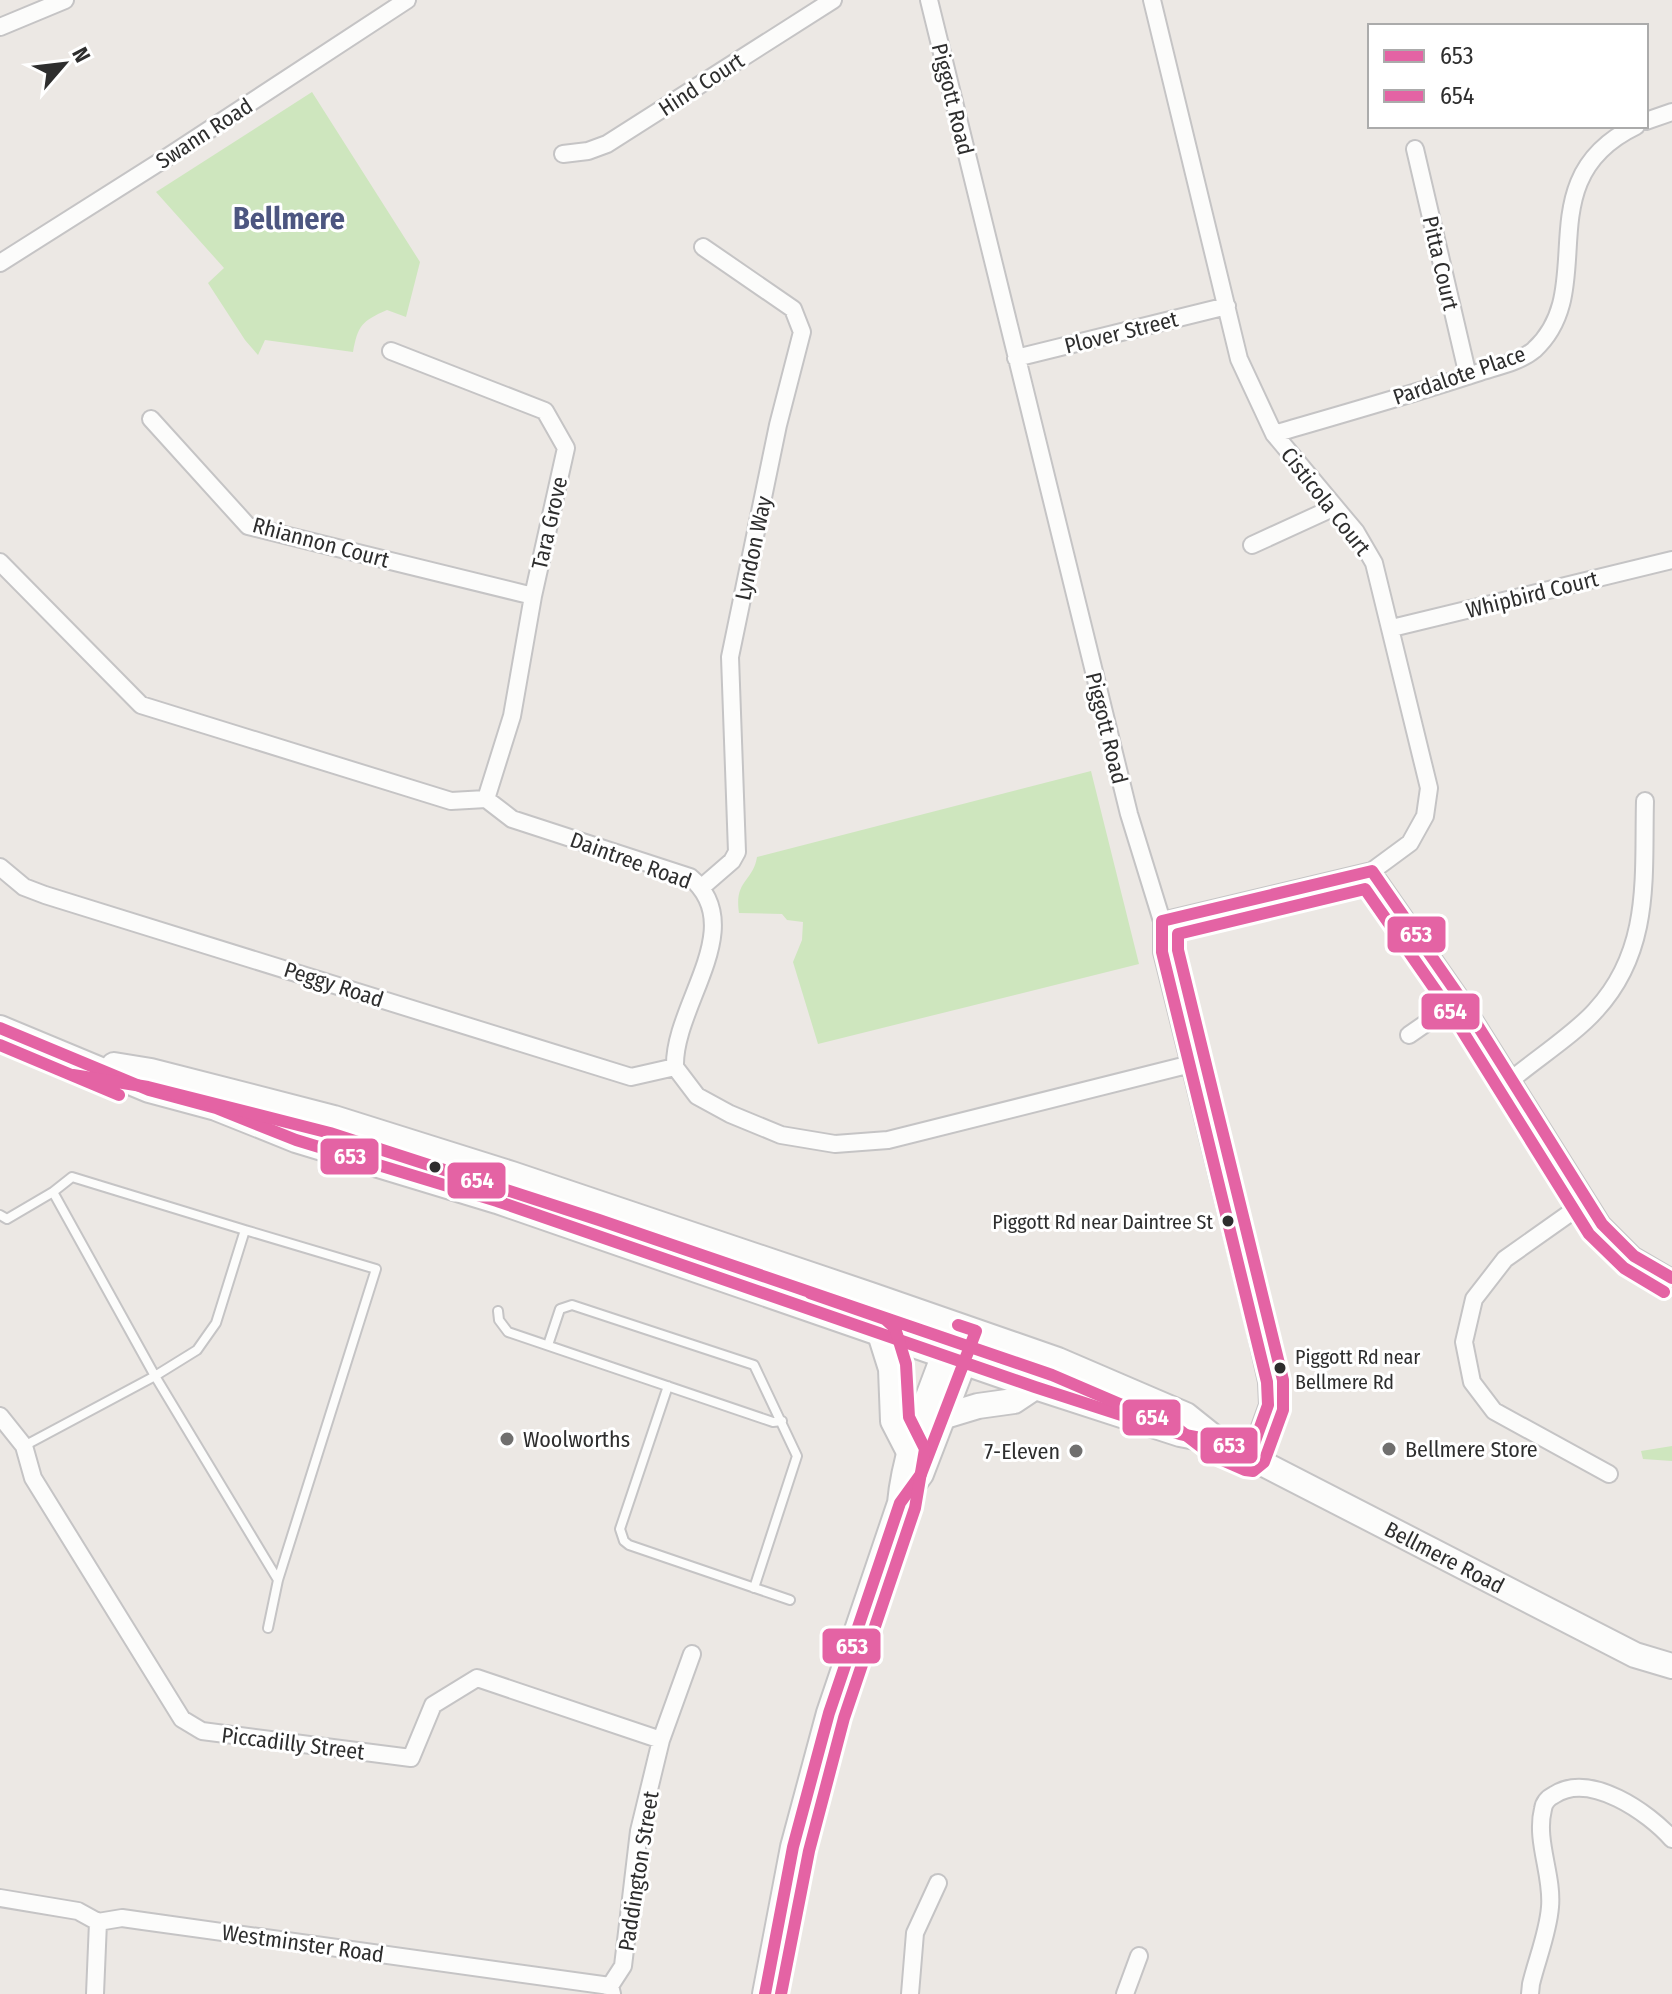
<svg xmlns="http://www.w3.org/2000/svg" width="1672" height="1994" font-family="'Fira Sans Condensed',sans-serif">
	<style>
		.green { fill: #cee6be }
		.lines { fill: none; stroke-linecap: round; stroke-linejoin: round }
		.lane-casing { stroke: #c5c4c5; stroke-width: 12 }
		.street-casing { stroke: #c5c4c5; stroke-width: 20 }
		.secondary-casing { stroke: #c5c4c5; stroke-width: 28 }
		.lane { stroke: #fcfcfb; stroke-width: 8 }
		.street { stroke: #fcfcfb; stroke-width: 16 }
		.secondary { stroke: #fcfcfb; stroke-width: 24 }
		.bus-1-casing { stroke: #fff; stroke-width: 18 }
		.bus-2-casing { stroke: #fff; stroke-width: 18 }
		.bus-1 { stroke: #e463a4; stroke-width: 12 }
		.bus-2 { stroke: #e463a4; stroke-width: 12 }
		.bus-dot { fill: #2e2e2e; stroke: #fff; stroke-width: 3 }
		.poi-dot { fill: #706f6e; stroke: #fff; stroke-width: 3 }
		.labels { text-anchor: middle; stroke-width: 6; stroke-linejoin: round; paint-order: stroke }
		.bus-label { font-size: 20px; fill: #2e2e2e; stroke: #fff; text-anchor: end }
		.street-label { font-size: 22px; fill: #2e2e2e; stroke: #fff }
		.poi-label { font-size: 22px; fill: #2e2e2e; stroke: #fff; text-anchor: start }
		.district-label { font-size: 30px; font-weight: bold; fill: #4d5680; stroke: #fff }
		.line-badge { stroke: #fff; stroke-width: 3 }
		.badge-label { font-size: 22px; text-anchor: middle; font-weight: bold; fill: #fff }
	</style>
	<rect width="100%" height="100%" fill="#ece8e4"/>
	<!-- green -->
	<path class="green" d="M 312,92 L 420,262 L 406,317 L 387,310 C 362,321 358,325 353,352 L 265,340 L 258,355 L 245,340 L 208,283 L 224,268 L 156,192 Z
		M 1091,771 L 1139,964 L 818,1044 L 793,962 L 802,940 L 803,922 L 787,920 L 782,914 L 739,913 C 734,880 753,882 757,857 Z
		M 1672,1446 L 1672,1461 L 1643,1459 L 1641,1451 Z"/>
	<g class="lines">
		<!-- lane casing -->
		<g class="lane-casing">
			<path id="lane" d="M 53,1192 L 72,1177 L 245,1230
				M 0,1215 L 7,1219 L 53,1192 L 155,1376 L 278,1580
				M 498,1311 L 499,1320 L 508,1332 L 773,1422 L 782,1421
				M 548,1345 L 560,1309 L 572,1305 L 754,1365 L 797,1456 L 754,1588
				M 668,1386 L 620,1529 L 624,1541 L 629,1545 L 790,1600
				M 24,1446 L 155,1376 L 197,1350 L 216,1323 L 245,1230 L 376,1269 L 278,1580 L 268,1628"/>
		</g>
		<!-- street casing -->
		<g class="street-casing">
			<path id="street" d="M 929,0 L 1129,814 L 1162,921 L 1162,952 L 1254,1322 L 1267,1382 L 1268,1405 L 1250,1455
				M 1152,0 L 1239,359 L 1274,434 L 1356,532 L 1374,563 L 1429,788 L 1425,816 L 1410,843 L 1372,871 L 1162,921
				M 0,27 L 65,0
				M 1646,121 L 1672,112
				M 1415,149 L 1468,376
				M 563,154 L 588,151 L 607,144 L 833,0
				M 0,263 L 169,156 L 407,0
				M 391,351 L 545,411 L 566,448 L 533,596 L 512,716 L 486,799
				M 1016,358 L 1227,306
				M 151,419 L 248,526 L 533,596
				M 1274,434 C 1342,414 1410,395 1477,373 C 1494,367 1520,362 1534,350 C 1602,288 1524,180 1636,126
				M 1252,545 L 1335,507
				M 0,562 L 141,705 L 451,801 L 486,799 L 512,819 L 690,877 C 750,927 673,1005 675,1067 L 697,1096 L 730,1114 L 781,1135 L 835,1144 L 888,1140 L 1191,1064
				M 1392,628 L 1672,560
				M 0,867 L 24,887 L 45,895 L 631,1077 L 675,1067
				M 1372,871 L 1461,999 L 1602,1224 L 1634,1256 L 1672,1278
				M 702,887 L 732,861 L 737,852 L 730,657 L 778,425 L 802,332 L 793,309 L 703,247
				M 1409,1035 L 1461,999
				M 1511,1080 C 1536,1059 1576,1033 1596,1010 C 1652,949 1643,876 1645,801
				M 1587,1201 L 1505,1259 L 1474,1299 L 1464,1342 L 1472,1382 L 1494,1411 L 1609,1474
				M 0,1416 L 24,1446 L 33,1478 L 182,1719 L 202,1731 L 411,1758 L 433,1705 L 477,1678 L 661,1740
				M 0,1898 L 78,1911 L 98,1922 L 122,1918 L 143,1921 L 610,1986
				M 95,1994 L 98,1922
				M 612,1994 L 610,1986 L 623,1966 L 639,1831 L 661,1740 L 692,1654
				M 910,1994 L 915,1933 L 938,1883
				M 1125,1994 L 1139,1956
				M 1530,1994 L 1531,1984 C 1537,1959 1548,1933 1550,1907 C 1553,1875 1535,1841 1543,1809 C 1544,1802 1548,1798 1554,1795 C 1590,1771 1649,1813 1672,1839"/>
		</g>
		<!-- secondary casing -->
		<g class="secondary-casing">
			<g id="secondary">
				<path id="s1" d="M 0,1028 L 149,1090 L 216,1108 L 296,1140 L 497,1201 L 1035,1387 L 1180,1434 L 1221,1442 L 1635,1655 L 1672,1666"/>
				<path d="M 114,1065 L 151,1071 L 334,1118 L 512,1174 L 871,1295 L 1058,1360 L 1186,1415 L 1216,1439"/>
				<path d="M 880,1334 L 891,1369 L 893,1421 L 909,1452"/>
				<path d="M 945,1416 L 978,1406 L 1014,1401 L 1035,1387"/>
				<path d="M 901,1501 L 921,1474 L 969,1349"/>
				<path d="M 765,1994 L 793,1847 L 829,1713 L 900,1503 C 905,1447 930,1395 948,1343"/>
			</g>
		</g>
		<!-- lane -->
		<use href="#lane" class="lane"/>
		<!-- street -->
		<use href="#street" class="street"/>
		<!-- secondary -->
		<use href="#secondary" class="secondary"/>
		<!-- bus-1 casing -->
		<g class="bus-1-casing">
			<path id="bus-1" d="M 0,1028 L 149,1090 L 216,1108 L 296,1140 L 497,1201 L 1035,1387 L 1180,1434 L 1221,1442 L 1250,1455 L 1268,1405 L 1267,1382 L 1162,952 L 1162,921 L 1372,871 L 1461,999 L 1602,1224 L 1634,1256 L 1672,1278
				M 765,1994 L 793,1847 L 829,1713 L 900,1503 L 921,1474 L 976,1331 L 958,1325"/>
		</g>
		<!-- bus-2 casing -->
		<g class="bus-2-casing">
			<path id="bus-2" d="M 0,1045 L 119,1095
				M 73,1075 L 148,1087 L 330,1133 L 599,1220 L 1052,1375 L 1178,1429 L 1213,1456 L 1245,1470 L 1253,1471 L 1264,1462 L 1283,1410 L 1283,1380 L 1178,950 L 1178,934 L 1365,889 L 1448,1008 L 1589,1234 L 1624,1268 L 1664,1292
				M 781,1994 L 809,1851 L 844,1718 L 915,1508 L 925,1449 L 909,1417 L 906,1364 L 895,1328 L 885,1319 L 810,1293"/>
		</g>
		<!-- bus-1 -->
		<use href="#bus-1" class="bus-1"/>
		<!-- bus-2 -->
		<use href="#bus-2" class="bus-2"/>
	</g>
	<!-- markers -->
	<g class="bus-dot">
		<circle cx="435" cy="1167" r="7"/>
		<circle cx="1228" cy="1221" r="7"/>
		<circle cx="1280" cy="1368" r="7"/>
	</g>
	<g class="poi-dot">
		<circle cx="507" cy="1439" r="8"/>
		<circle cx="1389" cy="1449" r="8"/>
		<circle cx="1076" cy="1451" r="8"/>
	</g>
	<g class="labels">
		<!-- bus labels -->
		<g class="bus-label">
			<text x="1213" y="1229">Piggott Rd near Daintree St</text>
			<text x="1295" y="1364" text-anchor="start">Piggott Rd near<tspan x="1295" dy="25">Bellmere Rd</tspan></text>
		</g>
		<!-- street labels -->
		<g class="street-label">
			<text transform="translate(701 84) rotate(-33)" y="8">Hind Court</text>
			<text transform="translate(953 99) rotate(76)" y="8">Piggott Road</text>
			<text transform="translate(204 133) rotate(-33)" y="8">Swann Road</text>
			<text transform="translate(1441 263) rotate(77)" y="8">Pitta Court</text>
			<text transform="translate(1121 332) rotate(-14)" y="8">Plover Street</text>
			<text transform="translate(1459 375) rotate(-19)" y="8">Pardalote Place</text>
			<text transform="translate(1326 501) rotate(52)" y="8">Cisticola Court</text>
			<text transform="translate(549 523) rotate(-77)" y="8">Tara Grove</text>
			<text transform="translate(321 542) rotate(15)" y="8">Rhiannon Court</text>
			<text transform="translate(753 548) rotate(-78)" y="8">Lyndon Way</text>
			<text transform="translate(1532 594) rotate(-14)" y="8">Whipbird Court</text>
			<text transform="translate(1107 728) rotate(76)" y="8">Piggott Road</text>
			<text transform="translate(631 860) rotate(20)" y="8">Daintree Road</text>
			<text transform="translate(334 984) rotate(18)" y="8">Peggy Road</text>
			<text dy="8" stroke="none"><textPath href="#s1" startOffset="1542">Bellmere Road</textPath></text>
			<text transform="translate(293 1743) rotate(7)" y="8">Piccadilly Street</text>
			<text transform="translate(638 1871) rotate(-81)" y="8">Paddington Street</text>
			<text transform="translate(303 1943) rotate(8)" y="8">Westminster Road</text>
		</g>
		<!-- poi labels -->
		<g class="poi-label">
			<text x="523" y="1447">Woolworths</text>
			<text x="1405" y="1457">Bellmere Store</text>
			<text x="1060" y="1459" text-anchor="end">7-Eleven</text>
		</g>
		<!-- district labels -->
		<g class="district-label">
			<text x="289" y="229">Bellmere</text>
		</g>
	</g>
	<g class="line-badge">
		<rect x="1386" y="915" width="61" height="39" rx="8" fill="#e463a4"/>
		<rect x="1420" y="992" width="61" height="39" rx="8" fill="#e463a4"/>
		<rect x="319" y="1137" width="61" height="39" rx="8" fill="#e463a4"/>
		<rect x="446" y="1161" width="61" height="39" rx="8" fill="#e463a4"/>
		<rect x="1121" y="1398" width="61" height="39" rx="8" fill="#e463a4"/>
		<rect x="1199" y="1426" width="60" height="39" rx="8" fill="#e463a4"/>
		<rect x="821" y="1627" width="61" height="38" rx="8" fill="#e463a4"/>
	</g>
	<g class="badge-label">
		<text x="1416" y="942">653</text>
		<text x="1450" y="1019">654</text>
		<text x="350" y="1164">653</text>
		<text x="477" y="1188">654</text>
		<text x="1152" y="1425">654</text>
		<text x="1229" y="1453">653</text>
		<text x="852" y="1654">653</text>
	</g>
	<!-- legend -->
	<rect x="1368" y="24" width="280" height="104" fill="#ffffff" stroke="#ababab" stroke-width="2"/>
	<rect x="1384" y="50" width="40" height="12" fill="#e463a4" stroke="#ababab" stroke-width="2"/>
	<text x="1440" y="64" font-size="24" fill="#2e2e2e">653</text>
	<rect x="1384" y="90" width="40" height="12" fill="#e463a4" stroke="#ababab" stroke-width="2"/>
	<text x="1440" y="104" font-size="24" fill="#2e2e2e">654</text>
	<!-- north arrow -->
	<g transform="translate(64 64) rotate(62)" stroke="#ffffff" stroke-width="6" paint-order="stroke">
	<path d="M0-6L14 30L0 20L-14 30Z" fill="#2e2e2e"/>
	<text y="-12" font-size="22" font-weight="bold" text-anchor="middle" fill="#2e2e2e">N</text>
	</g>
</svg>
